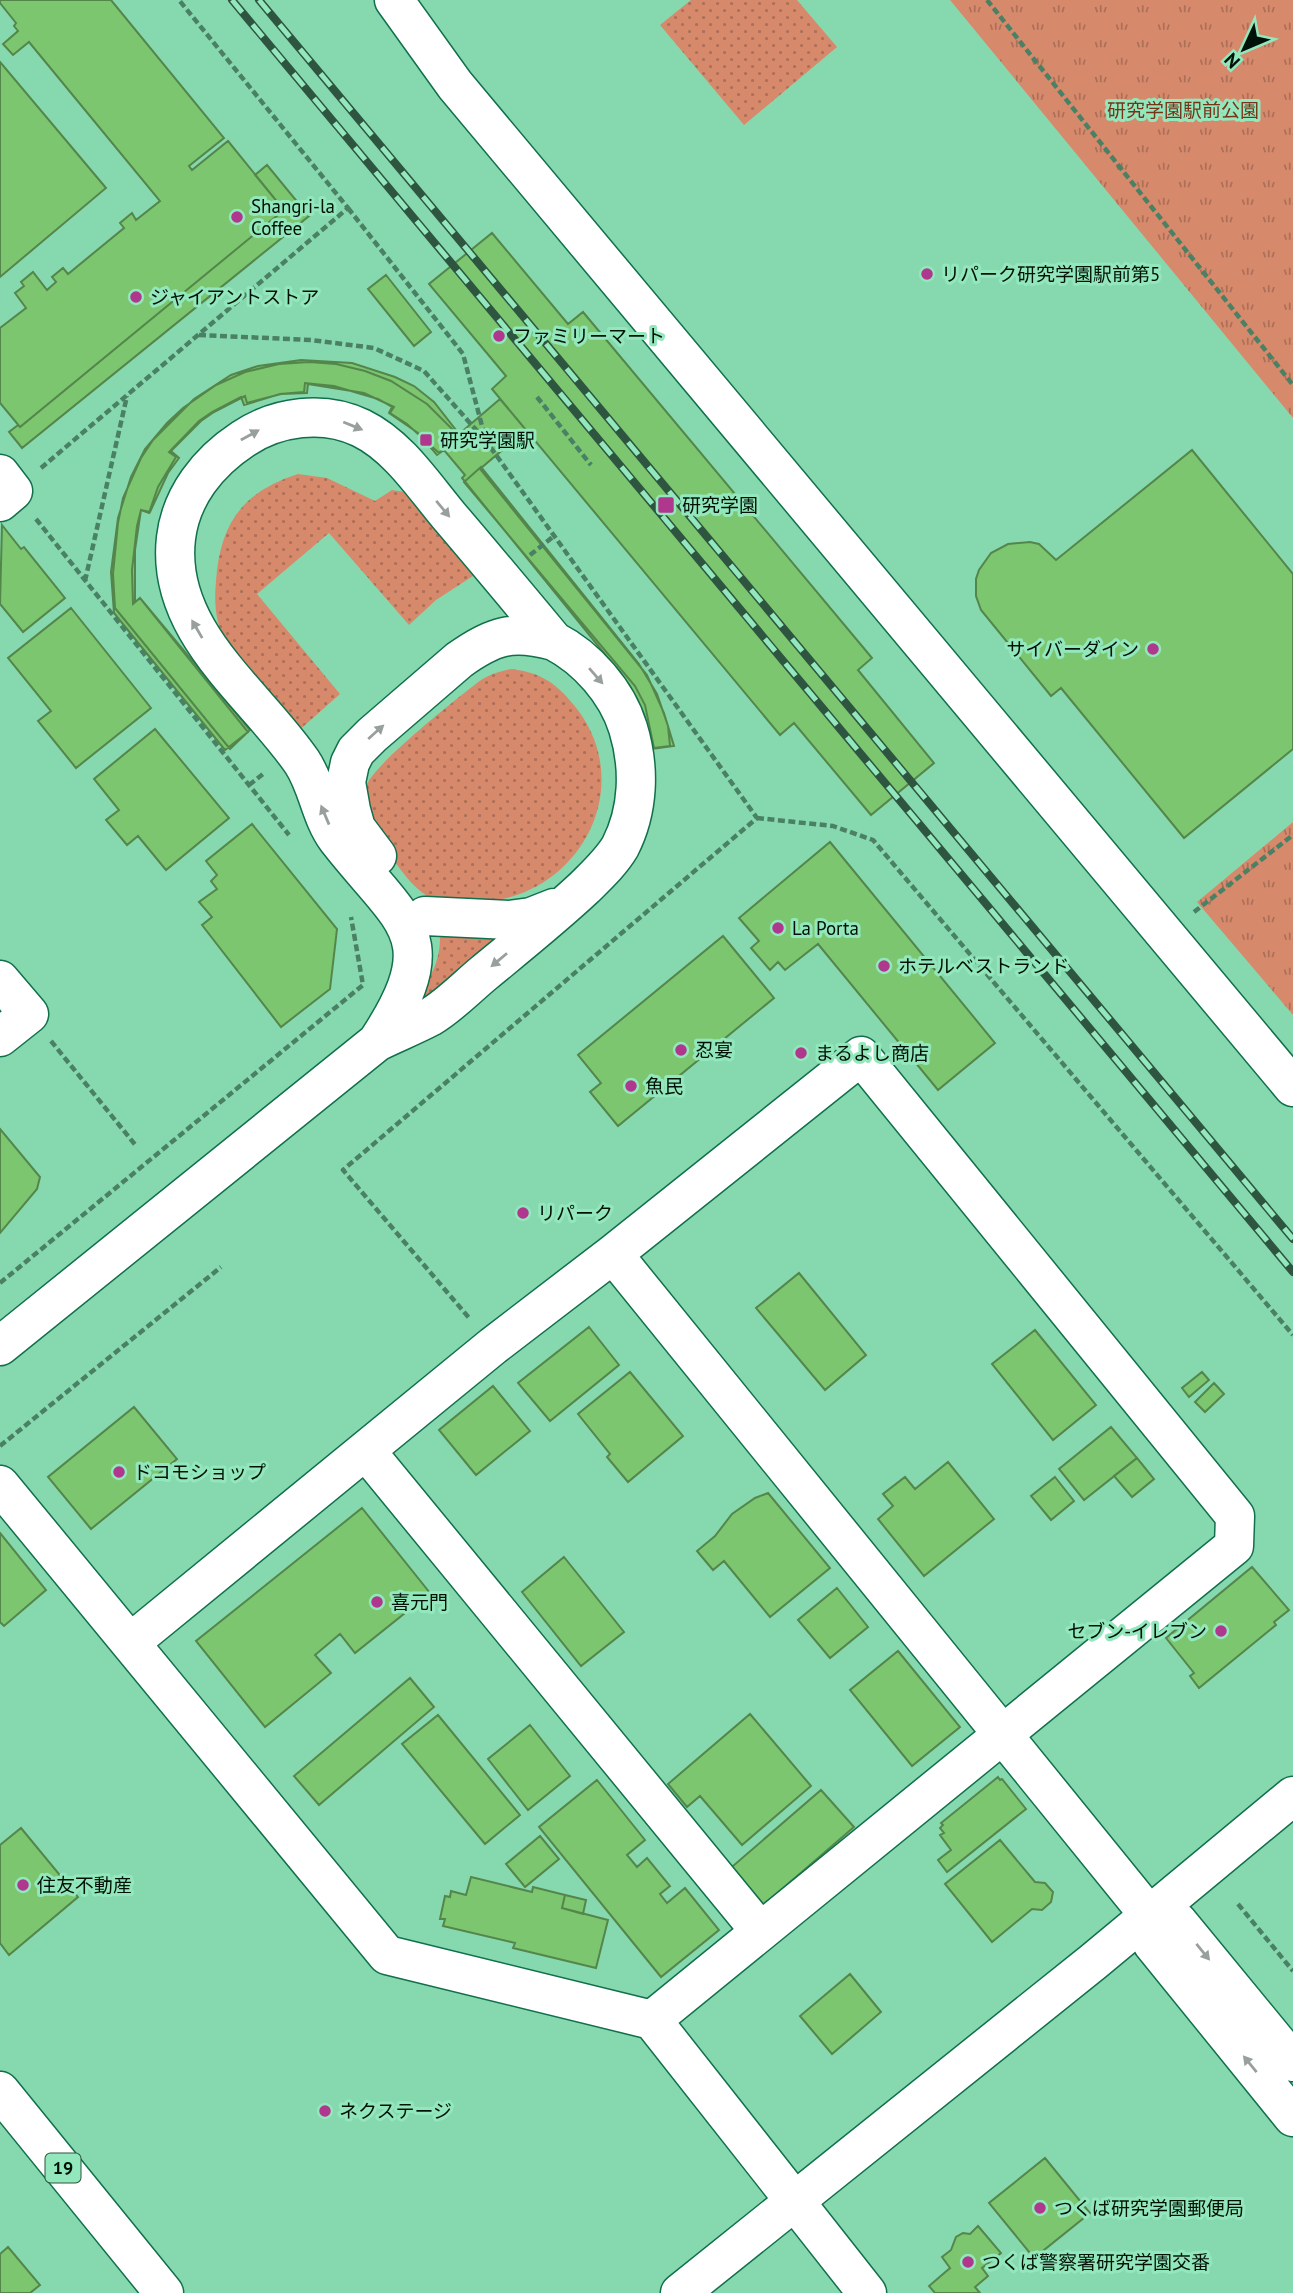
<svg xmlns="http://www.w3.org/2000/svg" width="1293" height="2293" font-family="'PT Sans','Noto Sans JP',sans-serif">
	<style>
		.grass { fill: url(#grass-dots) }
		.park { fill: url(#park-tufts) }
		.building { fill: #7bc66f; stroke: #54864c; stroke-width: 2 }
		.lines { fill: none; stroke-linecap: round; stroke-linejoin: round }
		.minor-casing { stroke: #11704b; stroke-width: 41 }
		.major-casing { stroke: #11704b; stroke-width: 41 }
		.path { stroke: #4a8164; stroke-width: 4.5; stroke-dasharray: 7 3.5; stroke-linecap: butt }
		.minor { stroke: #fff; stroke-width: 38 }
		.major { stroke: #fff; stroke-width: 38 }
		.rail-casing { stroke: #2d5540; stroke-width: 8 }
		.rail { stroke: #93e7bc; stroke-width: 5; stroke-dasharray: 16; stroke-linecap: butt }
		.oneway { fill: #99a09c }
		.poi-dot { fill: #af378d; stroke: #93e7bc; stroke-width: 2.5 }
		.labels { text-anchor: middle; stroke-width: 6; stroke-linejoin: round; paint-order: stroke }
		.shield { fill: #93e7bc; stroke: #2c523d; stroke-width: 2 }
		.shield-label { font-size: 18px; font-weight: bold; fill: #001207 }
		.park-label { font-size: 19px; fill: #773318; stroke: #93e7bc }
		.poi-label { font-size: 19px; fill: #001207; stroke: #93e7bc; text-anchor: start }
	</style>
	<defs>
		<pattern id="grass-dots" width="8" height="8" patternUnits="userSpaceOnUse" patternTransform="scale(1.75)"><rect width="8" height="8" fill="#d7896c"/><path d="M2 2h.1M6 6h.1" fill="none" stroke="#ac6f57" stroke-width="1.8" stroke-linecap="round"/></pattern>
		<pattern id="park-tufts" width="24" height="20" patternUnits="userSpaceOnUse" patternTransform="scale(1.75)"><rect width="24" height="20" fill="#d7896c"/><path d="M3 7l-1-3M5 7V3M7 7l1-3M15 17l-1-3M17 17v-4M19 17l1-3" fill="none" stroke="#ac6f57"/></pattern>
	</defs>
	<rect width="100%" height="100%" fill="#86d9af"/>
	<!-- grass -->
	<path class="grass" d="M 691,0 L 797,0 L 837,47 L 744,125 L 660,25 Z
		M 298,474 L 327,478 L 375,501 L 392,490 L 405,492 L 476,574 L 436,600 L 409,625 L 329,533 L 257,594 L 340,694 L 296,733 C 274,704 246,674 227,644 C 215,624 214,602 216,581 C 220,524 242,492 298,474 Z
		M 511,669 C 539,672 555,682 573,704 C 640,783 581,898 479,902 C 465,903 452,904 437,900 C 417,894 404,874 392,858 C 384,848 370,835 367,824 C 366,817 367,809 366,802 C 366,798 365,791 366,787 C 369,768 462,694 481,680 C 490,674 501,671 511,669 Z
		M 440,932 L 479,933 L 499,939 L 422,1011 L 410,1000 C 431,981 441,961 440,932 Z"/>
	<!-- park -->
	<path class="park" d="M 950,0 L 1293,0 L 1293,418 Z
		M 1293,822 L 1293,1015 L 1197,902 Z"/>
	<!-- building -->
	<path class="building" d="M 0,0 L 111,0 L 224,138 L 189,166 L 192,170 L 228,141 L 284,210 L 20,427 L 0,403 L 0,328 L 26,308 L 15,293 L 24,286 L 21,282 L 33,272 L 47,290 L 56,282 L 52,277 L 63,268 L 68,274 L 124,228 L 120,223 L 132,213 L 136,220 L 160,201 L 29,42 L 13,55 L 3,44 L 18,31 L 14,26 L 16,23 L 0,3 Z
		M 0,62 L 106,188 L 0,277 Z
		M 267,165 L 309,216 L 22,448 L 9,432 L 18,425 L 20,427 L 284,210 L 255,175 Z
		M 492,233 L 568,324 L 583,312 L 872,658 L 858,670 L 934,763 L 871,815 L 794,723 L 780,735 L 492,389 L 506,376 L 429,284 Z
		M 386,275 L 431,332 L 414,346 L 368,289 Z
		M 301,360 L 352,363 L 395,377 L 414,386 L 434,402 L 459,434 L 439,453 L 407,424 L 390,413 L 394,407 L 364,393 L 308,384 L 307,393 L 281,394 L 247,403 L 245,396 L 214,412 L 201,421 L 171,451 L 179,458 L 168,473 L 150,512 L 141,510 L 135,550 L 135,602 L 140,598 L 250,730 L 230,749 L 115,608 L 113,574 L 118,523 L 123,498 L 141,458 L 153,440 L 194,399 L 231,375 L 258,366 Z
		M 309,362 L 336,364 L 365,371 L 391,381 L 427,404 L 458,435 L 500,399 L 526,430 L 480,469 L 647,675 L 664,713 L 674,746 L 652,749 L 621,674 L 462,478 L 465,475 L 444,450 L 437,455 L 418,433 L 389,413 L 392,407 L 378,399 L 334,386 L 305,383 L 304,392 L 280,394 L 244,405 L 241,397 L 212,412 L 199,421 L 169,452 L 176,457 L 158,487 L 149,513 L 141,510 L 137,526 L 132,570 L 133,604 L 140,598 L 248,732 L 225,750 L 114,613 L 111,572 L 118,518 L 131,477 L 145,449 L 167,423 L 183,408 L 216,385 L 245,372 L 279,364 Z
		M 1192,450 L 1293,574 L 1293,749 L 1184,838 L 1061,688 L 1051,696 L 981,610 L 976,596 L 976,579 L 979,570 L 991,553 L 1008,544 L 1030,542 L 1039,544 L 1056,560 Z
		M 481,467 L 639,664 L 657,694 L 668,726 L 670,746 L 654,748 L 645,705 L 635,686 L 464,482 Z
		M 2,525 L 21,549 L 24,547 L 65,598 L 23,632 L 0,604 Z
		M 71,608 L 151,708 L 76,768 L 38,721 L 51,711 L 8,658 Z
		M 155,729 L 229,818 L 166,870 L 138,836 L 127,845 L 106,820 L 119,810 L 94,779 Z
		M 252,824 L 337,929 L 330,989 L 281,1027 L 202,925 L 212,917 L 199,902 L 217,889 L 211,881 L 217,875 L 206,861 Z
		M 830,842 L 995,1043 L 938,1090 L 818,944 L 785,970 L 778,962 L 770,970 L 751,948 L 759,941 L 739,918 Z
		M 723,936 L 774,998 L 618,1126 L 590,1092 L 601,1083 L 578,1055 Z
		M 0,1129 L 40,1177 L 37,1189 L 0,1233 Z
		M 799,1273 L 866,1355 L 825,1390 L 756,1308 Z
		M 589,1327 L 619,1365 L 550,1421 L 518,1383 Z
		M 1035,1330 L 1096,1405 L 1053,1440 L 992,1364 Z
		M 630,1372 L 683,1436 L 628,1482 L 607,1457 L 610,1454 L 578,1414 Z
		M 1202,1372 L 1209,1380 L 1189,1397 L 1182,1388 Z
		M 1214,1383 L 1224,1394 L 1205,1412 L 1195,1402 Z
		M 493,1386 L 530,1431 L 476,1475 L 439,1430 Z
		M 134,1407 L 177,1459 L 91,1529 L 48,1477 Z
		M 1111,1427 L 1137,1458 L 1084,1500 L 1059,1469 Z
		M 1137,1458 L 1154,1479 L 1132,1497 L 1114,1476 Z
		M 948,1462 L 994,1519 L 924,1576 L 878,1519 L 893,1506 L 883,1494 L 905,1477 L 915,1489 Z
		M 1055,1477 L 1074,1501 L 1051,1520 L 1031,1496 Z
		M 768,1493 L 830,1568 L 770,1617 L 724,1561 L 713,1570 L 697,1551 L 715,1536 L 732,1514 L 755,1498 Z
		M 362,1508 L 430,1593 L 355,1653 L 340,1634 L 315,1655 L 331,1673 L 265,1727 L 196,1641 Z
		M 0,1533 L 46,1590 L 4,1626 L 0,1622 Z
		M 564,1557 L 624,1632 L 581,1666 L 522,1592 Z
		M 1252,1567 L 1289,1610 L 1274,1622 L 1276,1625 L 1199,1688 L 1190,1676 L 1194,1673 L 1166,1638 Z
		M 837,1588 L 868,1627 L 830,1658 L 798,1620 Z
		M 898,1651 L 960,1727 L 912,1766 L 850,1690 Z
		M 410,1678 L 434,1707 L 319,1805 L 294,1776 Z
		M 750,1714 L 811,1786 L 742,1845 L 700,1796 L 687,1807 L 668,1784 Z
		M 438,1715 L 520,1815 L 485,1844 L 402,1744 Z
		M 530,1725 L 570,1776 L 528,1810 L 488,1759 Z
		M 998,1777 L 1000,1780 L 1002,1779 L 1026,1809 L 947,1872 L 938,1860 L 951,1850 L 940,1835 L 944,1833 L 940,1828 L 943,1825 L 941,1823 Z
		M 597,1780 L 645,1840 L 627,1855 L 637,1867 L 647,1858 L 670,1886 L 660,1894 L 667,1903 L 685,1888 L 719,1930 L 661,1977 L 539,1827 Z
		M 821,1790 L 854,1827 L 759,1909 L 726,1872 Z
		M 21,1828 L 78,1897 L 9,1955 L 0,1943 L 0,1845 Z
		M 540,1836 L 559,1859 L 525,1887 L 506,1864 Z
		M 1000,1840 L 1035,1882 L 1045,1883 L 1053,1892 L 1051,1902 L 1042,1910 L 1032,1909 L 992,1942 L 945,1884 Z
		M 471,1877 L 532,1892 L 533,1887 L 565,1895 L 562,1908 L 608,1920 L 596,1968 L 513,1948 L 515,1943 L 443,1926 L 445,1919 L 440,1919 L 445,1896 L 450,1897 L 451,1891 L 466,1895 Z
		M 565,1895 L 586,1900 L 583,1914 L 562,1908 Z
		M 850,1974 L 881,2012 L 832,2054 L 800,2016 Z
		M 1045,2158 L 1090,2213 L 1034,2258 L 989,2203 Z
		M 978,2226 L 1001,2253 L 982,2268 L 988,2276 L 975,2287 L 980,2293 L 935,2293 L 929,2286 L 950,2268 L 942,2257 L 951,2250 L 956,2237 L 963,2233 L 970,2234 Z
		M 8,2247 L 40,2285 L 30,2293 L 0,2293 L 0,2254 Z"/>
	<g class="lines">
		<!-- minor casing -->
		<g class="minor-casing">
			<path id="minor" d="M 394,0 L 455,85 L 1293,1087
				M 0,474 L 13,491 L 0,502
				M 377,856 L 356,828 L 351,810 L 346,782 L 350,763 L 356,751 L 372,735 L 459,660 C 494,635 512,630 554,641
				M 425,916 L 510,920 L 531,917 L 554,908
				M 0,980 L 29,1014 L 0,1037
				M 613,1254 L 1149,1915 L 1152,1943 L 1293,2117
				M 0,1346 L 377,1042 C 395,1033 413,1026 430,1017 C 449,1006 467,987 484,973 C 518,945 553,917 585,887 C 598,874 611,862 620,847 C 639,810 640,767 628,728 C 617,692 587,658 554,641 C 519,599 484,557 449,516 C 423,485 398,446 361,428 C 324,410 277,416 243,439 C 208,462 181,496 176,538 C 165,632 255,693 302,762 C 318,786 320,816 337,839 C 402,923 448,934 377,1042
				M 366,1451 L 760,1931
				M 0,1485 L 387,1955 L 652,2020 L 867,2293
				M 130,1643 L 493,1346 L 613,1254 L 861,1056 L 1235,1516 L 1234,1546 L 652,2020
				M 1149,1915 L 1178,1922 L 1293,2062
				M 680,2293 L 1093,1962 L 1293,1796"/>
		</g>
		<!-- major casing -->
		<g class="major-casing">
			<path id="major" d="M 0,2091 L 164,2293"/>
		</g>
		<!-- path -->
		<path class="path" d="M 987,0 L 1293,385
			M 348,208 L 463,354 L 486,441 L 757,818 L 343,1170 L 470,1319
			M 199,335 L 311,340 L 374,348 L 424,371 L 485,440
			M 537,397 L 591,465
			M 41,468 L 348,208 L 179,0
			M 36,519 L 289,835
			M 530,555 L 554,536
			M 85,581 L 127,396
			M 249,785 L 263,774
			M 757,818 L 833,826 L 873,840 L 1293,1335
			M 1194,912 L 1293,835
			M 51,1041 L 137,1147
			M 0,1283 L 363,985 L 351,917
			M 0,1446 L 221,1267
			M 1238,1904 L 1293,1971"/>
		<!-- minor -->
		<use href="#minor" class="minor"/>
		<!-- major -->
		<use href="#major" class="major"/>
		<!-- rail casing -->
		<g class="rail-casing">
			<path id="rail" d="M 232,0 L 1293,1272
				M 259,0 L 1293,1239"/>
		</g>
		<!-- rail -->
		<use href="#rail" class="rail"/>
	</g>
	<!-- one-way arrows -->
	<defs><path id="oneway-solid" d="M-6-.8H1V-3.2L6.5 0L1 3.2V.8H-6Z" transform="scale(1.75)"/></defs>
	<g class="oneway">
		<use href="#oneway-solid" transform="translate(353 426) rotate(22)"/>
		<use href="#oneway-solid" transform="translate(250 435) rotate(-29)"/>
		<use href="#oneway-solid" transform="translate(443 509) rotate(50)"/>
		<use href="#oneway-solid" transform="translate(197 629) rotate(-120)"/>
		<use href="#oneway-solid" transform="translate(596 676) rotate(49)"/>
		<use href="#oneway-solid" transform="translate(376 732) rotate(-42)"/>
		<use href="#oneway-solid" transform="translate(325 815) rotate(-113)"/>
		<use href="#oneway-solid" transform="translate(499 960) rotate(140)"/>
		<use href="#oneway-solid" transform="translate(1203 1952) rotate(51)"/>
		<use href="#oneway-solid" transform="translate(1250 2064) rotate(-129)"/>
	</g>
	<!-- markers -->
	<g class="poi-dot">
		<circle cx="237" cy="217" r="7"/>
		<circle cx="927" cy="274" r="7"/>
		<circle cx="136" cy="297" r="7"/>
		<circle cx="499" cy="336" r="7"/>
		<rect x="419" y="433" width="14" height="14" rx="3.5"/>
		<rect x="657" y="496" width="18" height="18" rx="3.5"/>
		<circle cx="1153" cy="649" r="7"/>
		<circle cx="778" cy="928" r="7"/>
		<circle cx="884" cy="966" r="7"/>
		<circle cx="681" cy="1050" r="7"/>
		<circle cx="801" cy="1053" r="7"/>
		<circle cx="631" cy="1086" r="7"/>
		<circle cx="523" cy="1213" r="7"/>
		<circle cx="119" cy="1472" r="7"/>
		<circle cx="377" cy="1602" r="7"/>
		<circle cx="1221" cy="1631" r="7"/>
		<circle cx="23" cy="1885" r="7"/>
		<circle cx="325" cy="2111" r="7"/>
		<circle cx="1040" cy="2208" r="7"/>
		<circle cx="968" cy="2262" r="7"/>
	</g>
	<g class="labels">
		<!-- shield labels -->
		<rect class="shield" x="45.5" y="2153.5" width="35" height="29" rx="5"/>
		<g class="shield-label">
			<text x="63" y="2174">19</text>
		</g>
		<!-- park labels -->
		<g class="park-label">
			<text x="1183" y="117">研究学園駅前公園</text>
		</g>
		<!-- poi labels -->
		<g class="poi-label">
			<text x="251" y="213">Shangri-la<tspan x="251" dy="22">Coffee</tspan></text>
			<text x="941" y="281">リパーク研究学園駅前第5</text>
			<text x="150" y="304">ジャイアントストア</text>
			<text x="513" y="343">ファミリーマート</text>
			<text x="440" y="447">研究学園駅</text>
			<text x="682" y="512">研究学園</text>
			<text x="1139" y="656" text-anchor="end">サイバーダイン</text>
			<text x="792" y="935">La Porta</text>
			<text x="898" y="973">ホテルベストランド</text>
			<text x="695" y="1057">忍宴</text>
			<text x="815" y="1060">まるよし商店</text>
			<text x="645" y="1093">魚民</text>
			<text x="537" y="1220">リパーク</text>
			<text x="133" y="1479">ドコモショップ</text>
			<text x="391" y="1609">喜元門</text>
			<text x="1207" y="1638" text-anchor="end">セブン-イレブン</text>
			<text x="37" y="1892">住友不動産</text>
			<text x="339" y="2118">ネクステージ</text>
			<text x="1054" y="2215">つくば研究学園郵便局</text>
			<text x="982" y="2269">つくば警察署研究学園交番</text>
		</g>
	</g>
	<!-- north arrow -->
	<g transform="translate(1244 49) rotate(226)" stroke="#93e7bc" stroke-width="5" paint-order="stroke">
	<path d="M0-5L12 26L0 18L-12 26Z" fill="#001207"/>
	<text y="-10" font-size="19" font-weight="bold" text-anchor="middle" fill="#001207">N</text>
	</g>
</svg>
